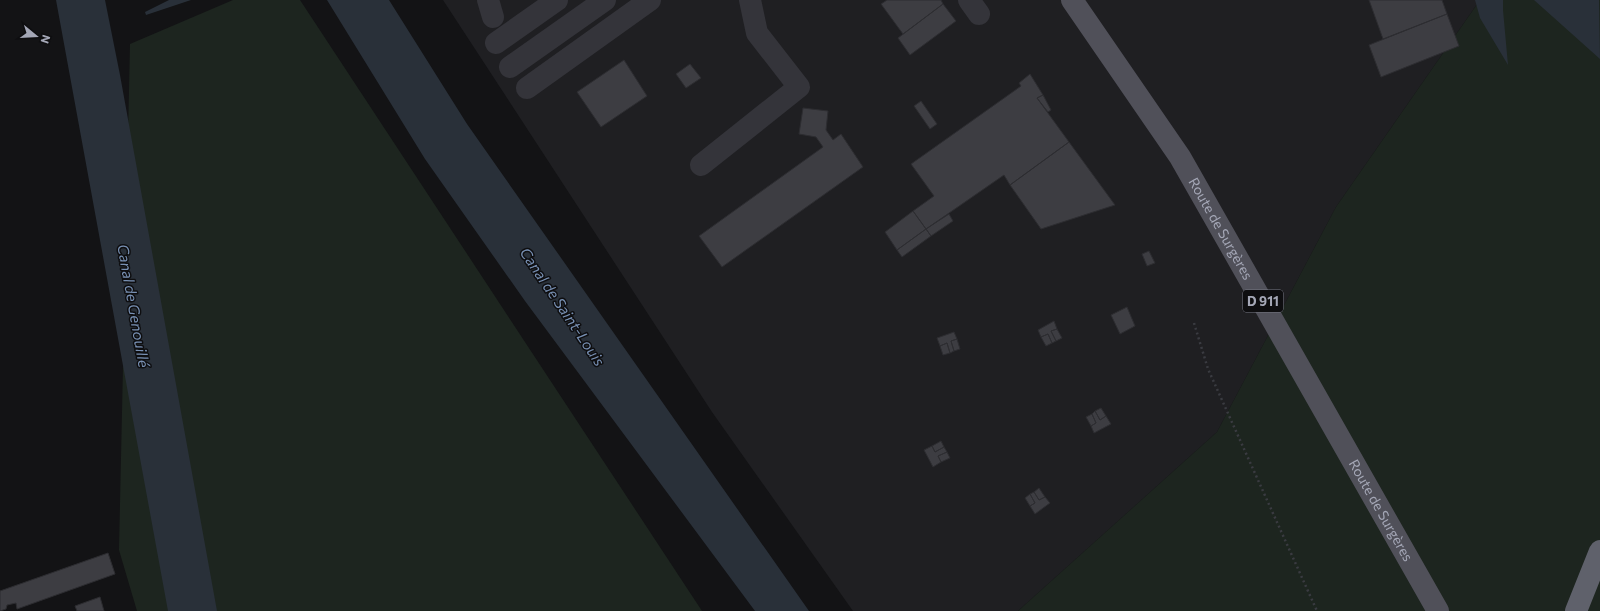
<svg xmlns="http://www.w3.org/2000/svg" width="1600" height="611" font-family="Commissioner,sans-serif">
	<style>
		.built { fill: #1f1f22 }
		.green { fill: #1d251f }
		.water { fill: #293039 }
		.building { fill: #3d3d42; stroke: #2d2d31 }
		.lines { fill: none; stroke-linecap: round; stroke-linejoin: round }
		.path { stroke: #3a3b41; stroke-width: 2.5; stroke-dasharray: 2 3; stroke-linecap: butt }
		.minor { stroke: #34343a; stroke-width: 22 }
		.major { stroke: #505059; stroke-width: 22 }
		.highway { stroke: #5f616b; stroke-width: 22 }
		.labels { text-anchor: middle; stroke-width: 3; stroke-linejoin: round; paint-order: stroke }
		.shield { fill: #0e0e10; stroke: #777984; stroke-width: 1 }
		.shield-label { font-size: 13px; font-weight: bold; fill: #a4a7b6 }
		.street-label { font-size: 14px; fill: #a4a7b6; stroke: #0e0e10 }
		.water-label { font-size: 15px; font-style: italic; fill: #7890b3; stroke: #0e0e10 }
	</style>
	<rect width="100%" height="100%" fill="#131315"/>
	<!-- built -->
	<path class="built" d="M 443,0 L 1480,0 L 1336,207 L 1217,432 L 1018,611 L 853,611 L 712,412 Z"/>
	<!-- green -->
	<path class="green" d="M 233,0 L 300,0 L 702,611 L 137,611 L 119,550 L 130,44 Z
		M 1480,0 L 1600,0 L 1600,611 L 1018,611 L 1217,432 L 1336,207 Z"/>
	<!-- water -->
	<path class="water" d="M 56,0 L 105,0 L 120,75 L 217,611 L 168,611 Z
		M 169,0 L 191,0 L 146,15 L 145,12 Z
		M 327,0 L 389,0 L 467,124 L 809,611 L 755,611 L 525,301 L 425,159 Z
		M 1475,0 L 1503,0 L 1503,10 L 1508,65 L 1480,18 Z
		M 1534,0 L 1599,0 L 1600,59 Z"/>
	<!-- building -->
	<path class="building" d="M 887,0 L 941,0 L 943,4 L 903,34 L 881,4 Z
		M 1369,0 L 1442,0 L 1447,14 L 1383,39 Z
		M 943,4 L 956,21 L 910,55 L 898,38 Z
		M 1447,14 L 1459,46 L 1381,77 L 1369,45 Z
		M 624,60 L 647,96 L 601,127 L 577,92 Z
		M 690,64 L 701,78 L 686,88 L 676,74 Z
		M 1030,74 L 1043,95 L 1037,98 L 1069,142 L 1010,185 L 1004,175 L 926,229 L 913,211 L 934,196 L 911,164 L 1021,86 L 1019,83 Z
		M 1043,95 L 1051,110 L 1048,112 L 1037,98 Z
		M 921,101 L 937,124 L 930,129 L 914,106 Z
		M 803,108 L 828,111 L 826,130 L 833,140 L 841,134 L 863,167 L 722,267 L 699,236 L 823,147 L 816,137 L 799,134 Z
		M 1069,142 L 1115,205 L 1041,229 L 1010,185 Z
		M 913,211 L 926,229 L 897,250 L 885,232 Z
		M 949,214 L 953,221 L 931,236 L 926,229 Z
		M 926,229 L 931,236 L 902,257 L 897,250 Z
		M 1149,251 L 1155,263 L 1147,266 L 1142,254 Z
		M 1127,307 L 1135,326 L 1120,334 L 1111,315 Z
		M 1054,321 L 1057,329 L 1051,331 L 1056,341 L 1052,343 L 1048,334 L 1041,337 L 1038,330 Z
		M 1057,329 L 1062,338 L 1056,341 L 1051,331 Z
		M 954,332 L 957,339 L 951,341 L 954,351 L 950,353 L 947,343 L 940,346 L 937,338 Z
		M 1048,334 L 1052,343 L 1046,346 L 1041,337 Z
		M 957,339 L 960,349 L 954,351 L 951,341 Z
		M 947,343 L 950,353 L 943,355 L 940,346 Z
		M 1101,408 L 1106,416 L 1100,420 L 1095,411 Z
		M 1095,411 L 1100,420 L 1106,416 L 1111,424 L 1094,433 L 1091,426 L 1096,423 L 1092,414 Z
		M 1092,414 L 1096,423 L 1091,426 L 1086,417 Z
		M 941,441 L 944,447 L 935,452 L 932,446 Z
		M 932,446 L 935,452 L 944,447 L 947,452 L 938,456 L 941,462 L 933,467 L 924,450 Z
		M 947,452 L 950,458 L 941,462 L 938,456 Z
		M 1039,488 L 1045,497 L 1039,500 L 1034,492 Z
		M 1034,492 L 1039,500 L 1045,497 L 1050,503 L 1035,514 L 1030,506 L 1035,503 L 1030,494 Z
		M 1030,494 L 1035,503 L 1030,506 L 1025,498 Z
		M 108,553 L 115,574 L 17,609 L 16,603 L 7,605 L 6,609 L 0,611 L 0,591 Z
		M 100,597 L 104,611 L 77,611 L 75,606 Z"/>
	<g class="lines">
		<!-- path -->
		<path class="path" d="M 1194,323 L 1208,369 L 1317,611"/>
		<!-- minor -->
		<path class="minor" d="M 488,0 L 493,17
			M 969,0 L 979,14
			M 496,43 L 557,0
			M 510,67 L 605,0
			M 527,88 L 650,0
			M 701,165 L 799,87 L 757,33 L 750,0"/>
		<!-- major -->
		<path class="major" id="s1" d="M 1072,0 L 1180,157 L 1438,611"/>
		<!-- highway -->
		<path class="highway" d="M 1576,611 L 1600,551"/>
	</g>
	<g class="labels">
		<!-- shield labels -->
		<rect class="shield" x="1243" y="290" width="40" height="22" rx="3"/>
		<g class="shield-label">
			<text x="1263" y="306">D 911</text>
		</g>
		<!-- street labels -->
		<g class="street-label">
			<text dy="5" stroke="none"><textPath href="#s1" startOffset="273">Route de Surgères</textPath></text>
			<text dy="5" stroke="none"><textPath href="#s1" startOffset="597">Route de Surgères</textPath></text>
		</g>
		<!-- water labels -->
		<g class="water-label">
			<text transform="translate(133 306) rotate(80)" y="5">Canal de Genouillé</text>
			<text transform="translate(562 307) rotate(56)" y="5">Canal de Saint-Louis</text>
		</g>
	</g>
	<!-- north arrow -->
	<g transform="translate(36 36) rotate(108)" stroke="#0e0e10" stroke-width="3" paint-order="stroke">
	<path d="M0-3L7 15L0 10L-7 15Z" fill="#a4a7b6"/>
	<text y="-6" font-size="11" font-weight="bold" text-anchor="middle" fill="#a4a7b6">N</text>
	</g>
</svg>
